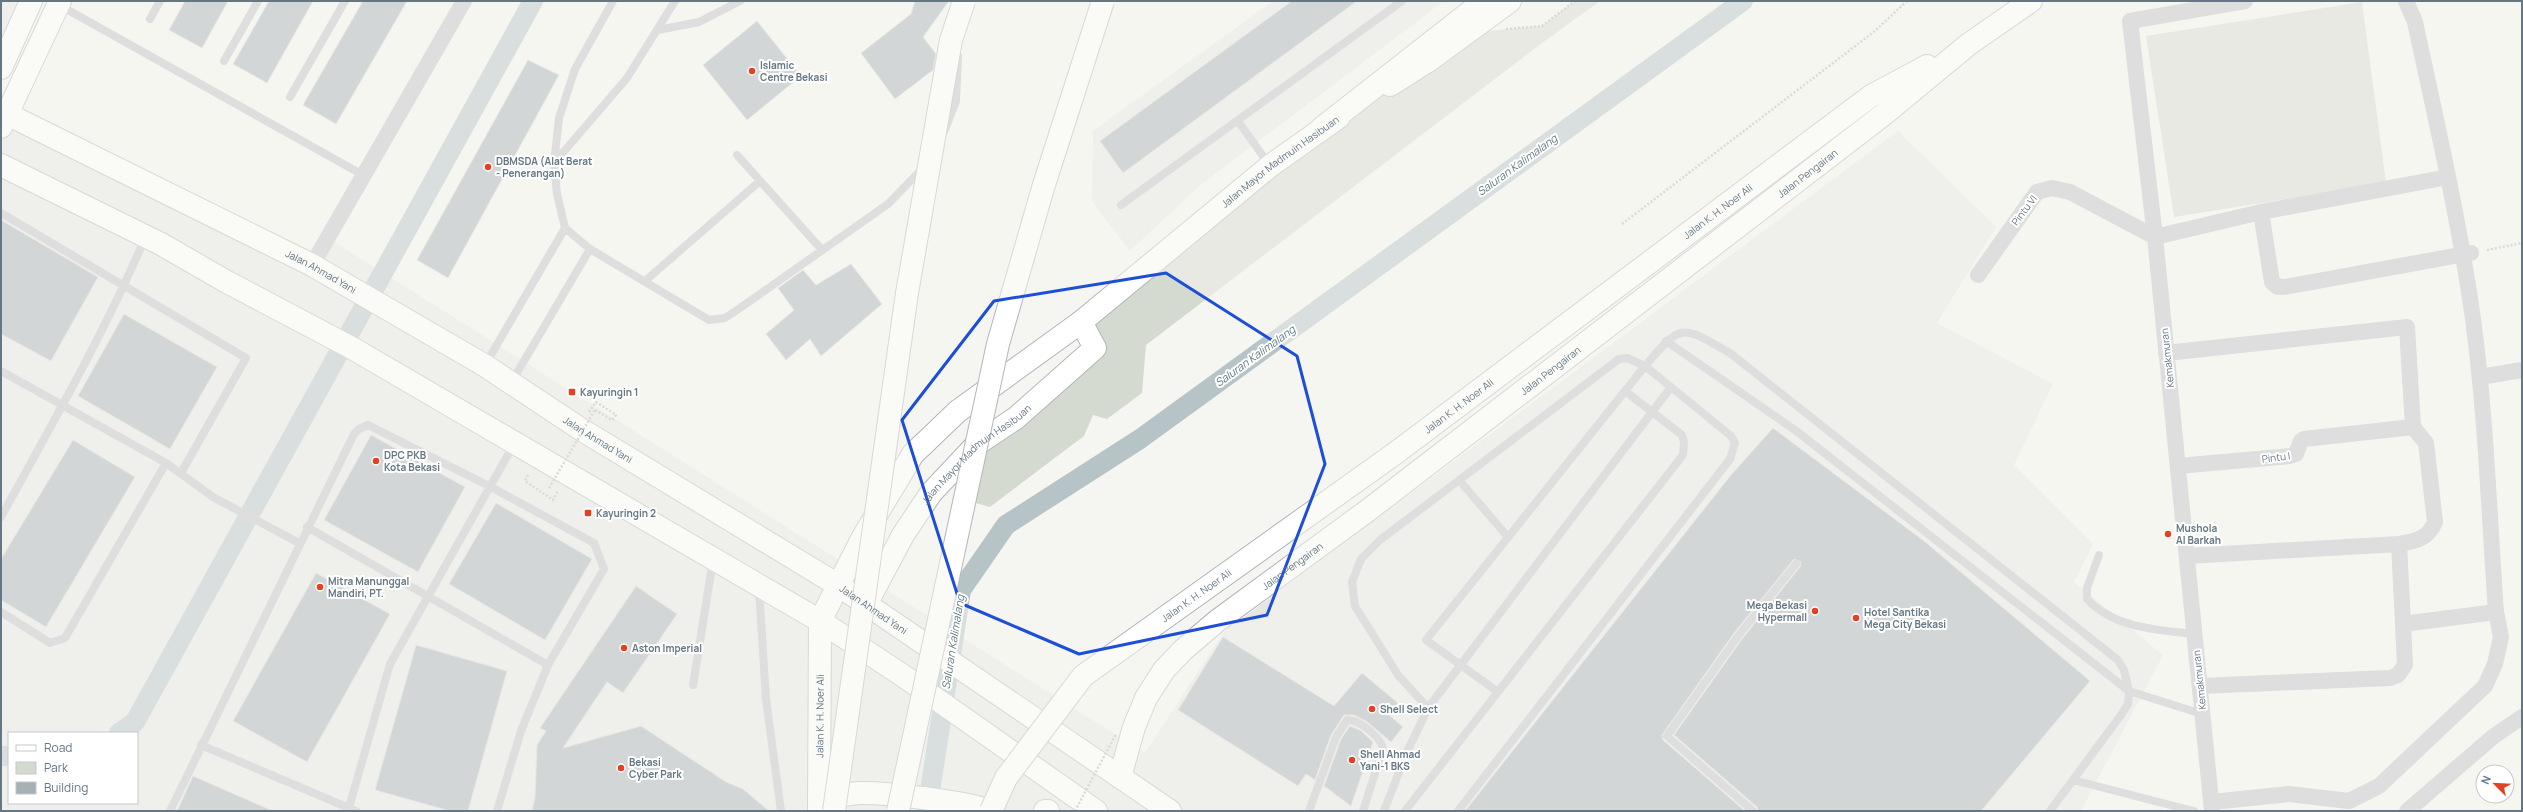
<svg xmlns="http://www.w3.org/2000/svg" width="2523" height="812" font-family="Manrope,sans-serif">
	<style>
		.built { fill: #e6e7e5; fill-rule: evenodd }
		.green { fill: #d5dad0 }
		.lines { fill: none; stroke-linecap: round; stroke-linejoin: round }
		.canal { stroke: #b6c4c7; stroke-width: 20 }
		.building { fill: #a7b0b5; stroke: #d6d6d4 }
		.secondary-casing { stroke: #b2b8bc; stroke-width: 24 }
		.primary-casing { stroke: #b1b6ba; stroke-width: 24 }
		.highway-casing { stroke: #b3b7ba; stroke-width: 24 }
		.path { stroke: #b8bbbd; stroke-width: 2.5; stroke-dasharray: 2 2; stroke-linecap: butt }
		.lane { stroke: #bec2c6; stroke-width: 8 }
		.street { stroke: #bec2c6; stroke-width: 16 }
		.secondary { stroke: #fff; stroke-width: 22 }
		.primary { stroke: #fff; stroke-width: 22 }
		.highway { stroke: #fff; stroke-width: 22 }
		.primary-bridge-casing { stroke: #b1b6ba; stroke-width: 24; stroke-linecap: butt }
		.highway-bridge-casing { stroke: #b3b7ba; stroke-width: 24; stroke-linecap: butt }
		.path-bridge { stroke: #b8bbbd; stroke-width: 2.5; stroke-dasharray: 2 2; stroke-linecap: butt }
		.primary-bridge { stroke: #fff; stroke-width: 22 }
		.highway-bridge { stroke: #fff; stroke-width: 22 }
		.marked { fill: none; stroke: #1d4ed8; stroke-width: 3; stroke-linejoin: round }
		.poi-dot { fill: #e34124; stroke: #fff; stroke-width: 1.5 }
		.labels { text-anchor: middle; stroke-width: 4; stroke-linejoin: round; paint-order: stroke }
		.poi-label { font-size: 10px; font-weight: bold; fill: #647783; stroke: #fff; text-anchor: start }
		.street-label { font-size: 10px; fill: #647783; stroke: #fff }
		.water-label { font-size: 11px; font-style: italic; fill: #5f7a7f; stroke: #fff }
	</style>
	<rect width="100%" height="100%" fill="#f5f5f1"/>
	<!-- built -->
	<path class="built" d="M 1,1 L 31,1 L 1,68 Z
		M 1273,1 L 1444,1 L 1198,187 L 1130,251 L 1092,201 L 1093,131 Z
		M 1,111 L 311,265 L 328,238 L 1145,753 L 1223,633 L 1898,131 L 1996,227 L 1937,323 L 2053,384 L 2014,465 L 2093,544 L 2074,582 L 2163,655 L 2081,811 L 1,811 ZM 9,733 L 137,733 L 137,803 L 9,803 Z"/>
	<!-- green -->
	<path class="green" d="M 1575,1 L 1600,1 L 1542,43 L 1146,345 L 1142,393 L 1107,419 L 1093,415 L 1084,436 L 990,507 L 965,500 L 977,444 L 1095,348 L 1081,322 L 1270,166 L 1466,33 L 1542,26 Z
		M 2362,2 L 2386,183 L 2174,217 L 2146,36 Z"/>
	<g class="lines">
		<!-- canal -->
		<path class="canal" d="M 119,733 L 135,722 L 533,1
			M 1,756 L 9,756
			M 927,811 L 961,590 L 1006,525 L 1140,439 L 1743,1"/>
	</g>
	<!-- building -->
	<path class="building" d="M 185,1 L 228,1 L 202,48 L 169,30 Z
		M 269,1 L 313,1 L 267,83 L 233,64 Z
		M 363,1 L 407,1 L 336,124 L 303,105 Z
		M 915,1 L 949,1 L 923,37 L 936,54 L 933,70 L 895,99 L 861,53 L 911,14 Z
		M 1292,1 L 1357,1 L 1123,173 L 1100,141 Z
		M 757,21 L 801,76 L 747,120 L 703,65 Z
		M 528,60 L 559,75 L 448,278 L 417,260 Z
		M 1,220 L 98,277 L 51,361 L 1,334 Z
		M 851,264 L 882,304 L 821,356 L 810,339 L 786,360 L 766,334 L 794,310 L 778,288 L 803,270 L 816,285 Z
		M 124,314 L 217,367 L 170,449 L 78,396 Z
		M 1773,428 L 1924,541 L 2090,681 L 1981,811 L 1758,811 L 1757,807 L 1674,735 L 1742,639 L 1800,567 L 1801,562 L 1794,559 L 1734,633 L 1662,735 L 1663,740 L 1745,811 L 1465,811 L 1731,475 Z
		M 371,435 L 465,487 L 418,572 L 324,520 Z
		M 73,440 L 135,477 L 46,627 L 1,600 L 1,559 Z
		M 496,503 L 592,559 L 545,640 L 449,584 Z
		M 316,573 L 390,614 L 307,762 L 233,721 Z
		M 636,586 L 677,614 L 623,693 L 607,682 L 563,748 L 641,726 L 726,782 L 743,789 L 769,811 L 532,811 L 535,797 L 537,745 L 546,731 L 540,728 Z
		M 1223,637 L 1334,706 L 1362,673 L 1398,703 L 1388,714 L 1403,727 L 1391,742 L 1366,721 L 1354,715 L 1344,715 L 1331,735 L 1315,780 L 1306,774 L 1298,786 L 1178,710 Z
		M 416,645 L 507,671 L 468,811 L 450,811 L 375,790 Z
		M 1350,726 L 1360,730 L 1373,742 L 1351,806 L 1324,786 L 1341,739 Z
		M 193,776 L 273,811 L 177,811 Z"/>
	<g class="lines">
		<!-- secondary casing -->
		<g class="secondary-casing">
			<path id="secondary" d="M 1,68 L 31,1
				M 1,127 L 60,1"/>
		</g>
		<!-- primary casing -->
		<g class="primary-casing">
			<g id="primary">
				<path d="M 1390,85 L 1428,61 L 1510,1"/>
				<path id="s1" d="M 1397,452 L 1871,96 L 1927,66"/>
				<path id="s2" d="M 864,608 L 903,535 L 931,493 L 977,444 L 1016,418 L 1095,348 L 1081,322 L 1270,166 L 1339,117"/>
				<path id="s3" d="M 1120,777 L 1134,727 L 1146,698 L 1164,670 L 1183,650 L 1217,621 L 1367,511 L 1883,115 L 1969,44 L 2031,1"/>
				<path d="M 819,800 C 832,798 846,794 859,793 C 881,792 970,802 988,811"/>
				<path id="s4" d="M 819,811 L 820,621 L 863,537 L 913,454 L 958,411 L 1081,322"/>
				<path d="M 1045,811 L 1048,811"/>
			</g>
		</g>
		<!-- highway casing -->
		<g class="highway-casing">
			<g id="highway">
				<path id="s5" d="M 1,111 L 312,265 L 484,365 L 582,430 L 838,585 L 1170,811"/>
				<path d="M 1322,128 L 1484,1"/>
				<path d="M 1,165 L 161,244 L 227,282 L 352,348 L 820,621 L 902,675 L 1096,811"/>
			</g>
		</g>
		<!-- path -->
		<path class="path" d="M 1506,29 L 1542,26 L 1575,1
			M 1622,224 L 1875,31 L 1907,1
			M 2487,250 L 2522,243
			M 589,412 L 596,402 L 616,415 L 612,420 L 595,410
			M 528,475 L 525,481 L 553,500 L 558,491"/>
		<!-- lane -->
		<path class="lane" d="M 613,1 L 575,69 L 559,118 L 554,163 L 557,194 L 565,228 L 590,249 L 709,320 L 725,318 L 740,308 L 888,204 L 922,169
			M 59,5 L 363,175
			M 150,19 L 160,1
			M 658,30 L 699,22 L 740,1
			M 224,61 L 258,1
			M 290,97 L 345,1
			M 1238,121 L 1270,166
			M 944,132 L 956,101 L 958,56
			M 737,155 L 822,250
			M 554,163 L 627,78 L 675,1
			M 1121,205 L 1402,1
			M 1,213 L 246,358 L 181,473
			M 645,281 L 760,181
			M 1666,341 L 1795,430 L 2129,691 L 2128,704 L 2121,715 L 2050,811
			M 485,365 L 565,228
			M 1,371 L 166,463 L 213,497 L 299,543
			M 511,383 L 590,249
			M 1459,480 L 1508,537
			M 1,517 C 51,426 104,334 145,238
			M 307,527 L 548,665
			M 2099,555 L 2087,588 L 2087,599 C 2114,628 2157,630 2194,634
			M 759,589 L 766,699 L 781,811
			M 1,612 L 50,643 L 65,638 L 166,463
			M 693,685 L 713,560
			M 1498,692 L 1426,640 L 1645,366 L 1671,387
			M 1428,708 L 1671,387 L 1731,436 L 1735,443 L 1730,459 L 1458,811
			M 201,745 L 356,811
			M 2073,780 L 2194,811
			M 170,811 L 354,434 L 359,429 L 368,425 L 491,487 L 594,543 L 604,569 L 548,665 L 521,731 L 497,811
			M 348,811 L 390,664 L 514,444
			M 1309,811 L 1336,737 L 1347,720 C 1359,719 1380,737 1383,748 L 1363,811
			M 1384,811 L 1406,754 L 1428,708 L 1398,675 L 1355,606 L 1352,582 L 1361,559 L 1380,540 L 1619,359 L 1627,358 L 1645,366 C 1683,321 1682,326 1730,353 L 2118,660 L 2124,670 L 2129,691 L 2202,714
			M 1405,811 L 1683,455 L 1684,442 L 1682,435 L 1625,391
			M 1753,811 L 1667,736 L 1738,636 L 1796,564"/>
		<!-- street -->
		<path class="street" d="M 2261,212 L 2272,282 L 2278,287 L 2285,287 L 2471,253
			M 312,265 L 464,1
			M 1978,275 L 2037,192 L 2052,188 L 2070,192 L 2155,237 L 2261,212 L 2448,177
			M 2166,353 L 2407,327 L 2413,427 L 2426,443 L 2435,522 C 2428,539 2416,541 2399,544 L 2187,556
			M 2480,377 L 2522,370
			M 2178,466 L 2290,456 L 2296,454 L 2301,441 L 2304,439 L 2413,427
			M 2403,624 L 2496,612
			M 2200,686 L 2390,678 L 2398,675 L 2405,665 L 2399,544
			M 2212,802 L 2289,794 L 2349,801 L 2379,786 L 2485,686 L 2495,664 L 2501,637 L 2496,612 C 2489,514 2486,416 2473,319 C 2459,219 2436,120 2415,22 L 2406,1
			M 2212,811 L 2155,237 L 2130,21 L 2245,1
			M 2407,811 L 2494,736 L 2522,717"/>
		<!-- secondary -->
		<use href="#secondary" class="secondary"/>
		<!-- primary -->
		<use href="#primary" class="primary"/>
		<!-- highway -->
		<use href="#highway" class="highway"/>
		<!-- primary-bridge casing -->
		<g class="primary-bridge-casing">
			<g id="primary-bridge">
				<path id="s6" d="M 991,811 L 1006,778 L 1083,676 L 1397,452"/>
			</g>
		</g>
		<!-- highway-bridge casing -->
		<g class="highway-bridge-casing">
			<path id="highway-bridge" d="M 834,811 L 907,293 L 951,40 L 964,1
				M 898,811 L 998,344 L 1043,188 L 1103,1"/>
		</g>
		<!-- path-bridge -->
		<path class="path-bridge" d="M 549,488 L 595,410
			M 1075,811 L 1116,734"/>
		<!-- primary-bridge -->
		<use href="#primary-bridge" class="primary-bridge"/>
		<!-- highway-bridge -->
		<use href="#highway-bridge" class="highway-bridge"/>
	</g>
	<!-- marked area -->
	<path d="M0 0H2523V812H0ZM 1166,273 L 1297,356 L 1325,464 L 1267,615 L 1079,654 L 960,603 L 902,420 L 994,301 Z" fill="#f5f5f1" fill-opacity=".55" fill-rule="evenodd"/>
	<path class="marked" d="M 1166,273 L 1297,356 L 1325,464 L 1267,615 L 1079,654 L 960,603 L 902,420 L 994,301 Z"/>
	<!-- markers -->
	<g class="poi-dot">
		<circle cx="752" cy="71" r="4"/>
		<circle cx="488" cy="167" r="4"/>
		<rect x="568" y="388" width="8" height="8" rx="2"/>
		<circle cx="376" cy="461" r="4"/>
		<rect x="584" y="509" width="8" height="8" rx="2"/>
		<circle cx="2168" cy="534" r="4"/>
		<circle cx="320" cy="587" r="4"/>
		<circle cx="1815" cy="611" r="4"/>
		<circle cx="1856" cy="618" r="4"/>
		<circle cx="624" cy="648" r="4"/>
		<circle cx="1372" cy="709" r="4"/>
		<circle cx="1352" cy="760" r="4"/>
		<circle cx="621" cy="768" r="4"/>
	</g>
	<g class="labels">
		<!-- poi labels -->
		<g class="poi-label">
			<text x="760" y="69">Islamic<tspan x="760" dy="12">Centre Bekasi</tspan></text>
			<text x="496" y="165">DBMSDA (Alat Berat<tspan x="496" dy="12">- Penerangan)</tspan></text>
			<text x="580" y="396">Kayuringin 1</text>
			<text x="384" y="459">DPC PKB<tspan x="384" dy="12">Kota Bekasi</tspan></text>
			<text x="596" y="517">Kayuringin 2</text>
			<text x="2176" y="532">Mushola<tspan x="2176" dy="12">Al Barkah</tspan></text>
			<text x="328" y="585">Mitra Manunggal<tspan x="328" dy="12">Mandiri, PT.</tspan></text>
			<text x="1807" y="609" text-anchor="end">Mega Bekasi<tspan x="1807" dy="12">Hypermall</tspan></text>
			<text x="1864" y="616">Hotel Santika<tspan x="1864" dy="12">Mega City Bekasi</tspan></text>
			<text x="632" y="652">Aston Imperial</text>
			<text x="1380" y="713">Shell Select</text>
			<text x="1360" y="758">Shell Ahmad<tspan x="1360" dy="12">Yani-1 BKS</tspan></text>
			<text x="629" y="766">Bekasi<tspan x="629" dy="12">Cyber Park</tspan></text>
		</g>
		<!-- street labels -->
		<g class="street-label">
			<text dy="4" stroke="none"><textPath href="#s2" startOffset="638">Jalan Mayor Madmuin Hasibuan</textPath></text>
			<text dy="4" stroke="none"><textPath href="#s3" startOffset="930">Jalan Pengairan</textPath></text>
			<text transform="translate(2024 210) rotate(-53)" y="4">Pintu VI</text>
			<text dy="4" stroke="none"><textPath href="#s1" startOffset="401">Jalan K. H. Noer Ali</textPath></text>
			<text dy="4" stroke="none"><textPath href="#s5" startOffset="358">Jalan Ahmad Yani</textPath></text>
			<text transform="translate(2167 358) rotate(-96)" y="4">Kemakmuran</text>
			<text dy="4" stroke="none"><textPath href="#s3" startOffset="606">Jalan Pengairan</textPath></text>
			<text dy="4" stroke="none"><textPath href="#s1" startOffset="77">Jalan K. H. Noer Ali</textPath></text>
			<text dy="4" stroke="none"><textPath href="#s5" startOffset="682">Jalan Ahmad Yani</textPath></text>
			<text dy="4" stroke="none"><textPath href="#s2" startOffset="193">Jalan Mayor Madmuin Hasibuan</textPath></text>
			<text transform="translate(2276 457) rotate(-7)" y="4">Pintu I</text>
			<text dy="4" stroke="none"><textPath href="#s3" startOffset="282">Jalan Pengairan</textPath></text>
			<text dy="4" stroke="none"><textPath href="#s6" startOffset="303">Jalan K. H. Noer Ali</textPath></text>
			<text dy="4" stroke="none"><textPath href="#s5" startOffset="1006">Jalan Ahmad Yani</textPath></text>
			<text transform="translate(2199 680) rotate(-96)" y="4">Kemakmuran</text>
			<text dy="4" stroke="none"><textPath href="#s4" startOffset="95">Jalan K. H. Noer Ali</textPath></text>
		</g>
		<!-- water labels -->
		<g class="water-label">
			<text transform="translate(1517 165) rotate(-36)" y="4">Saluran Kalimalang</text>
			<text transform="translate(1255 356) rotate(-36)" y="4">Saluran Kalimalang</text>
			<text transform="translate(953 642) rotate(-81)" y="4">Saluran Kalimalang</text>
		</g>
	</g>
	<!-- border -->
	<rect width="2523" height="812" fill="none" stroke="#647783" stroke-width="4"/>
	<!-- legend -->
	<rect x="8" y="732" width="130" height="72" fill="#ffffff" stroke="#c1c9cd"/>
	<rect x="16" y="745" width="20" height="6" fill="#ffffff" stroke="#c1c9cd"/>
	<text x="44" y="752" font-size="12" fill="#647783">Road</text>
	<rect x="16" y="762" width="20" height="12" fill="#d5dad0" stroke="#c1c9cd"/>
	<text x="44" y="772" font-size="12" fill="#647783">Park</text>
	<rect x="16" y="782" width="20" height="12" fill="#a7b0b5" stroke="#c1c9cd"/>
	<text x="44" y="792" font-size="12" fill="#647783">Building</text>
	<!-- north arrow -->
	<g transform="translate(2495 784) rotate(294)"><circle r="19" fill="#ffffff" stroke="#c1c9cd"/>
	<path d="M0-3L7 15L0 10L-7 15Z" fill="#e34124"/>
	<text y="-6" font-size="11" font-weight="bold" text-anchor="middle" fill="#647783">N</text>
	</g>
</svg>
